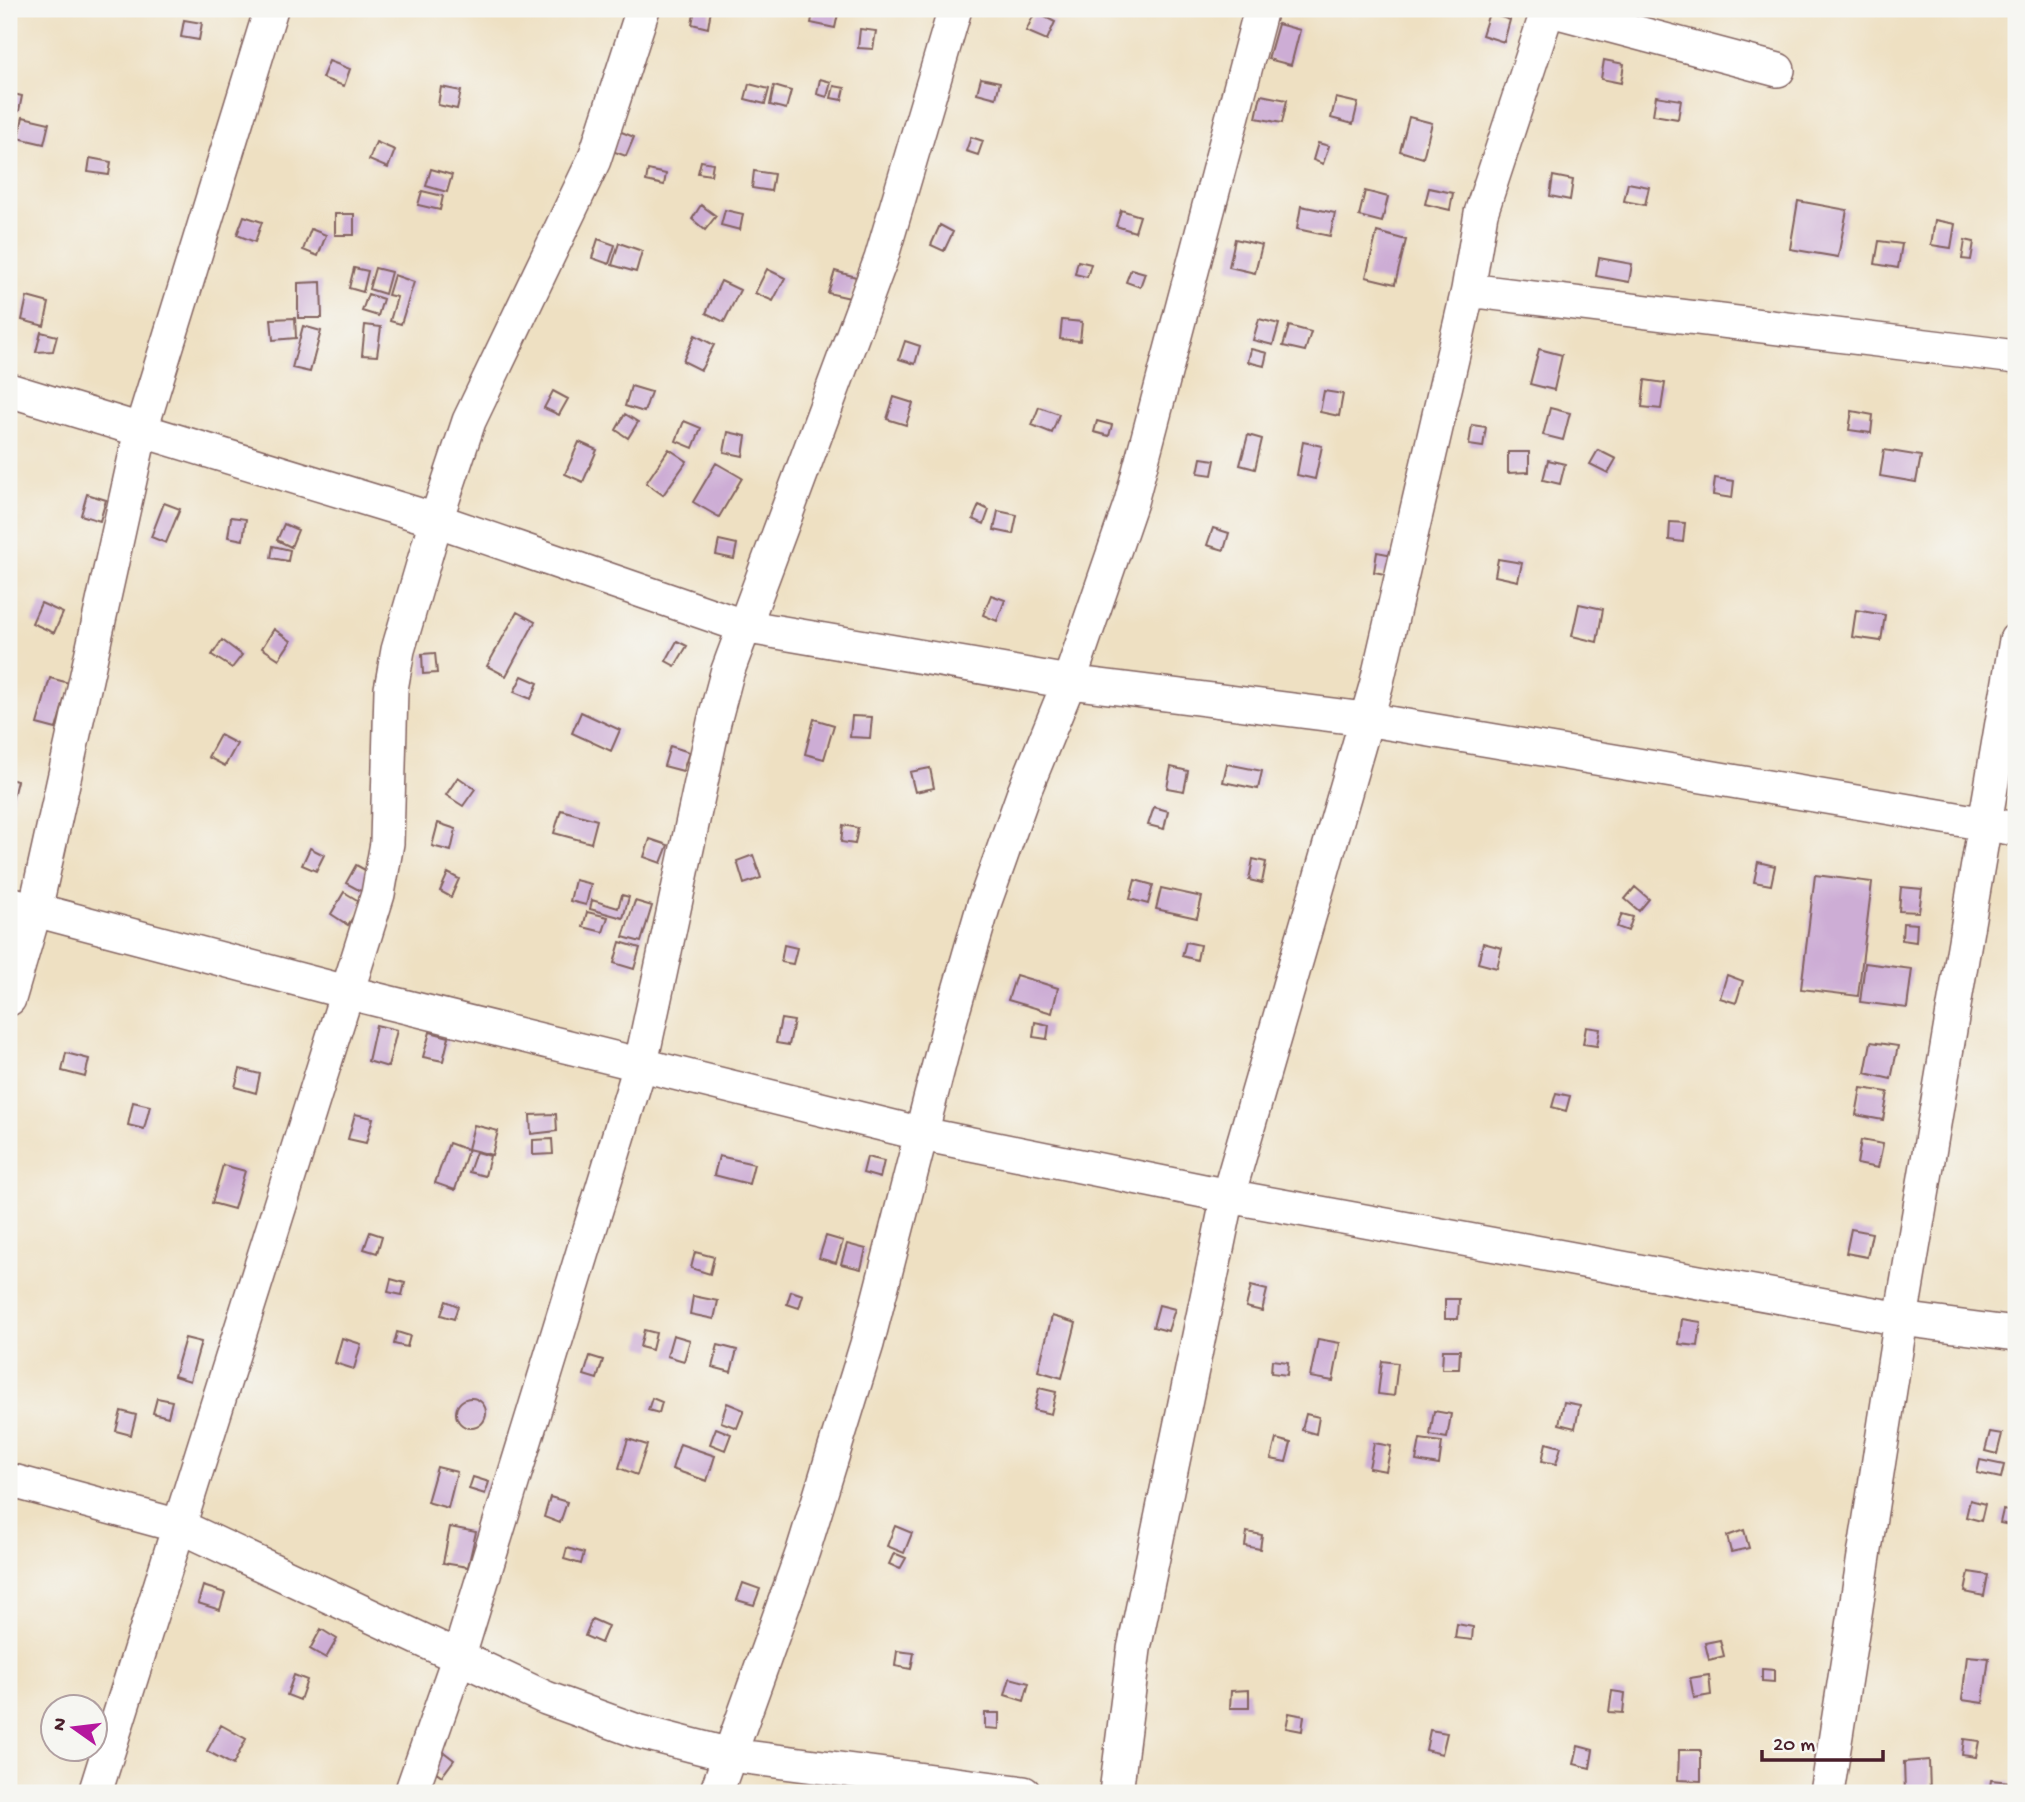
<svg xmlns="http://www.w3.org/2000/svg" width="2025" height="1802" font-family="'Gochi Hand',sans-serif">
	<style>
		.building { fill: #cdadd5 }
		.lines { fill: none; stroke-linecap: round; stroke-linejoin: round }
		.street-casing { stroke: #836360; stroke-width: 36 }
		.street { stroke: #fff; stroke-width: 33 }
	</style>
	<rect width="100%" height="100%" fill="#f6f6f2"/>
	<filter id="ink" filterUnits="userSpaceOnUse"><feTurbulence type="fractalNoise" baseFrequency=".0143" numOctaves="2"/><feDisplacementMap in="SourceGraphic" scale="14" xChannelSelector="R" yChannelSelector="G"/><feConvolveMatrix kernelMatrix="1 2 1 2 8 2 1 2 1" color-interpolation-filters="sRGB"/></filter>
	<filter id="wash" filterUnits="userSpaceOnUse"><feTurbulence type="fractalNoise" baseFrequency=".00686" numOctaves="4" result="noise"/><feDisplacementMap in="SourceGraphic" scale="28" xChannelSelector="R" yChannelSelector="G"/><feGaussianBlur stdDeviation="1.57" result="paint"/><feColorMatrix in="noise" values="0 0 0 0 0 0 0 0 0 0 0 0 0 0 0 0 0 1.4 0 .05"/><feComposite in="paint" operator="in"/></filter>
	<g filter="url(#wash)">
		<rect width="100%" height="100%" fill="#eee0c2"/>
		<g id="blocks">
			<!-- building -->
			<path class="building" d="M 695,9 L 711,9 L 708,28 L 692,24 Z
				M 814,9 L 839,9 L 835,28 L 811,23 Z
				M 1035,12 L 1055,22 L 1047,40 L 1026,31 Z
				M 1489,13 L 1510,20 L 1504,42 L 1482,35 Z
				M 184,20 L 202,23 L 199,40 L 181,37 Z
				M 1278,24 L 1300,30 L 1291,65 L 1268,59 Z
				M 860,29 L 876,31 L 873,49 L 858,48 Z
				M 1604,60 L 1624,64 L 1621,83 L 1601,79 Z
				M 329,61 L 350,69 L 344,86 L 322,78 Z
				M 981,78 L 1000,82 L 996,98 L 977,93 Z
				M 820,79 L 831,82 L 827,97 L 817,94 Z
				M 749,84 L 769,89 L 765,104 L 745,99 Z
				M 774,86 L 791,91 L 786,109 L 770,105 Z
				M 834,86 L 845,88 L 842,100 L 831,98 Z
				M 441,87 L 461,91 L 457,109 L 438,105 Z
				M 9,93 L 22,96 L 19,111 L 9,109 Z
				M 1261,95 L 1287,100 L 1282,123 L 1256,118 Z
				M 1656,96 L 1681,100 L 1678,119 L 1653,115 Z
				M 1336,98 L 1358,103 L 1353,124 L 1331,118 Z
				M 23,117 L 49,123 L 44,144 L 18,138 Z
				M 1409,117 L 1432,123 L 1423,158 L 1400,151 Z
				M 619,131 L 634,137 L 626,156 L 612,151 Z
				M 971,137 L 983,141 L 978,155 L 966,151 Z
				M 376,142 L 395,150 L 388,168 L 369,160 Z
				M 1318,143 L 1329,146 L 1323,164 L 1313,160 Z
				M 90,158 L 111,162 L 109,175 L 88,172 Z
				M 701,161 L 713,163 L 711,175 L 698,173 Z
				M 431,169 L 452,175 L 447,192 L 426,186 Z
				M 648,170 L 666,174 L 664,185 L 646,181 Z
				M 754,171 L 774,174 L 771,191 L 752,188 Z
				M 1553,176 L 1573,180 L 1570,200 L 1550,196 Z
				M 1628,183 L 1649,187 L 1645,205 L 1624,201 Z
				M 1429,188 L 1453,193 L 1450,210 L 1425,204 Z
				M 422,191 L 443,196 L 440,210 L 418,205 Z
				M 1365,191 L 1388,197 L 1382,222 L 1359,216 Z
				M 1798,201 L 1847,210 L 1838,257 L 1790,249 Z
				M 701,205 L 716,216 L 705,230 L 692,219 Z
				M 1301,206 L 1335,213 L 1330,236 L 1297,229 Z
				M 725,210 L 743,214 L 740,230 L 721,225 Z
				M 1121,210 L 1140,216 L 1135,232 L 1116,226 Z
				M 335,214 L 354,214 L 354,235 L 335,235 Z
				M 244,216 L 262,222 L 255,242 L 237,235 Z
				M 1935,220 L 1955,224 L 1951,248 L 1931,245 Z
				M 940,225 L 953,232 L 944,251 L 931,245 Z
				M 311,229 L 326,235 L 318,256 L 303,250 Z
				M 1377,232 L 1406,240 L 1395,284 L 1366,277 Z
				M 598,239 L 615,245 L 609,264 L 592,258 Z
				M 1235,239 L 1262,245 L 1255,273 L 1229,267 Z
				M 1965,240 L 1974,242 L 1971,260 L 1962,259 Z
				M 1879,241 L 1902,244 L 1898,268 L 1875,264 Z
				M 619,243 L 642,251 L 636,272 L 612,265 Z
				M 1599,258 L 1632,264 L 1629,282 L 1596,276 Z
				M 1078,261 L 1091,264 L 1087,277 L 1075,274 Z
				M 354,268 L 368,271 L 363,292 L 349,288 Z
				M 375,268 L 391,272 L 385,294 L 369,289 Z
				M 767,269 L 785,278 L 773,301 L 755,293 Z
				M 1131,269 L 1145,273 L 1140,287 L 1126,282 Z
				M 835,271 L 856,277 L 850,298 L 828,293 Z
				M 394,275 L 414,282 L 401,324 L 390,321 L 397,297 L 388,295 Z
				M 721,281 L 740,290 L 724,322 L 706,313 Z
				M 321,282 L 322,318 L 298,318 L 298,283 Z
				M 368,294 L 383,299 L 378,316 L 362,311 Z
				M 27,297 L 49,303 L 44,326 L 22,320 Z
				M 295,318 L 296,338 L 273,340 L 271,319 Z
				M 1259,319 L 1279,324 L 1273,345 L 1253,340 Z
				M 1062,320 L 1082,322 L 1080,341 L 1060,339 Z
				M 365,325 L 381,327 L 377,356 L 362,355 Z
				M 303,326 L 321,331 L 310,372 L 292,368 Z
				M 1289,326 L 1311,332 L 1305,351 L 1283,346 Z
				M 41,332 L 57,336 L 53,351 L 36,352 Z
				M 695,335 L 714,345 L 701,370 L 683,361 Z
				M 905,341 L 920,346 L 915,364 L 899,359 Z
				M 1251,349 L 1267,353 L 1264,366 L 1248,362 Z
				M 1539,349 L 1562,355 L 1554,390 L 1530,384 Z
				M 1645,380 L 1665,383 L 1661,409 L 1642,407 Z
				M 631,386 L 651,392 L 644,412 L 625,406 Z
				M 553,391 L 568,399 L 559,415 L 544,408 Z
				M 1324,391 L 1343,394 L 1339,416 L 1320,412 Z
				M 894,397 L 913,403 L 906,425 L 887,419 Z
				M 1039,407 L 1059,414 L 1052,433 L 1032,425 Z
				M 1550,408 L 1570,413 L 1563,440 L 1543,435 Z
				M 1852,411 L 1873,415 L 1871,433 L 1849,430 Z
				M 625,414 L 638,422 L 628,438 L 616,430 Z
				M 684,421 L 701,428 L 693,448 L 676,441 Z
				M 1097,421 L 1112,425 L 1109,436 L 1094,432 Z
				M 1472,425 L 1486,427 L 1483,447 L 1469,445 Z
				M 728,432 L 746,436 L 743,456 L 724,452 Z
				M 1248,435 L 1262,439 L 1255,469 L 1240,465 Z
				M 579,442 L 597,450 L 583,482 L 565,474 Z
				M 1303,442 L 1322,446 L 1315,479 L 1297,475 Z
				M 669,449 L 687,461 L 663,495 L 646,483 Z
				M 1598,450 L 1616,459 L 1608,473 L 1590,464 Z
				M 1884,450 L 1921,456 L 1916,482 L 1880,476 Z
				M 1508,452 L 1529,452 L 1529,472 L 1508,473 Z
				M 1201,458 L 1215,460 L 1212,475 L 1198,473 Z
				M 1548,460 L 1565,464 L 1560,484 L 1543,480 Z
				M 716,463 L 742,478 L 719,517 L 693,502 Z
				M 1715,478 L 1734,481 L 1732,498 L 1713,495 Z
				M 87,494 L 106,500 L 100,521 L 81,515 Z
				M 164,503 L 180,509 L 166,543 L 151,537 Z
				M 979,505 L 989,510 L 984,524 L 973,519 Z
				M 998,511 L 1017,515 L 1013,534 L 994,530 Z
				M 231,517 L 246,519 L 243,540 L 228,537 Z
				M 1670,522 L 1685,523 L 1683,542 L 1669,540 Z
				M 284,524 L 298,530 L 291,547 L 277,540 Z
				M 1213,528 L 1229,533 L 1224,550 L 1207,545 Z
				M 719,540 L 737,544 L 734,559 L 716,555 Z
				M 273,546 L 290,550 L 288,561 L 271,558 Z
				M 1377,552 L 1393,555 L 1390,575 L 1374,572 Z
				M 1498,559 L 1522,563 L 1518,581 L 1495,576 Z
				M 991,595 L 1005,600 L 997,621 L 983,615 Z
				M 41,603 L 63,613 L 54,633 L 32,623 Z
				M 1579,604 L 1603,609 L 1597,642 L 1572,636 Z
				M 1856,610 L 1885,615 L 1881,641 L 1852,637 Z
				M 517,612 L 535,622 L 506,676 L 487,666 Z
				M 274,629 L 291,641 L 279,659 L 262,648 Z
				M 222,640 L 242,655 L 232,668 L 212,655 Z
				M 677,641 L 687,646 L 675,666 L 666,661 Z
				M 435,653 L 437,673 L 423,674 L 422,654 Z
				M 522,676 L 538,683 L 531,699 L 514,692 Z
				M 50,678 L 69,683 L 56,729 L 37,724 Z
				M 581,712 L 620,730 L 611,751 L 572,733 Z
				M 852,716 L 872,717 L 870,738 L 850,737 Z
				M 814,719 L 834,725 L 824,759 L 805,754 Z
				M 220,735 L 237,744 L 225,766 L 208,757 Z
				M 670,746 L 689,752 L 683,771 L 664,766 Z
				M 1227,764 L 1262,771 L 1258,789 L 1223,782 Z
				M 1171,767 L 1188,771 L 1184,791 L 1167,788 Z
				M 930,768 L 934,788 L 915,792 L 910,772 Z
				M 458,777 L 475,789 L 463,806 L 446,795 Z
				M 9,779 L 17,781 L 10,808 L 9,808 Z
				M 1154,807 L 1168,811 L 1164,829 L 1148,825 Z
				M 561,810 L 597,820 L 591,843 L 554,833 Z
				M 438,823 L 456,829 L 451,851 L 432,846 Z
				M 843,825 L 858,828 L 855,844 L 841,842 Z
				M 650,839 L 668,845 L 661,863 L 644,857 Z
				M 310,848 L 324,855 L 316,871 L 302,865 Z
				M 753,855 L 761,878 L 744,884 L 737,861 Z
				M 1253,859 L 1266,862 L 1262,883 L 1249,880 Z
				M 1758,862 L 1775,866 L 1771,885 L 1754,882 Z
				M 356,865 L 376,876 L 366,894 L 346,883 Z
				M 448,873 L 459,879 L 451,897 L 440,891 Z
				M 1815,875 L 1872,882 L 1858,996 L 1801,989 Z
				M 575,880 L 591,884 L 586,905 L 570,901 Z
				M 1135,880 L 1153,885 L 1148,904 L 1130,899 Z
				M 1635,887 L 1649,899 L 1639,911 L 1625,899 Z
				M 1901,887 L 1922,889 L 1919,912 L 1899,911 Z
				M 1161,888 L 1202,897 L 1197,918 L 1156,909 Z
				M 344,892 L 362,903 L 348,925 L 331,914 Z
				M 622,895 L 629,897 L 623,918 L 590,909 L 592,900 L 618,908 Z
				M 635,901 L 652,906 L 641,942 L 623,937 Z
				M 587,912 L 608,917 L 603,932 L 583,927 Z
				M 1622,914 L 1633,917 L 1628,931 L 1617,927 Z
				M 1903,923 L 1917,924 L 1916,942 L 1902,940 Z
				M 620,942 L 640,948 L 634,969 L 614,963 Z
				M 1186,942 L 1200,945 L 1197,960 L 1182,956 Z
				M 1483,943 L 1502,948 L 1497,968 L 1478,963 Z
				M 784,945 L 797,948 L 793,964 L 781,962 Z
				M 1865,963 L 1912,969 L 1907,1008 L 1860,1002 Z
				M 1016,975 L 1058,988 L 1052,1013 L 1008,1000 Z
				M 1727,975 L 1743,981 L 1736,1003 L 1720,998 Z
				M 781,1019 L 794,1021 L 789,1045 L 776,1043 Z
				M 1035,1022 L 1049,1025 L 1047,1039 L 1033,1037 Z
				M 376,1025 L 397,1030 L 388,1067 L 368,1061 Z
				M 1586,1027 L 1600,1029 L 1597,1046 L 1583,1044 Z
				M 430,1032 L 449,1037 L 443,1061 L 423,1057 Z
				M 1871,1042 L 1898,1046 L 1891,1079 L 1865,1073 Z
				M 66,1053 L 89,1059 L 85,1077 L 62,1071 Z
				M 240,1069 L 260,1074 L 256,1093 L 235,1087 Z
				M 1861,1088 L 1888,1092 L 1883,1120 L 1856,1115 Z
				M 1556,1093 L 1570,1096 L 1566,1111 L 1552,1107 Z
				M 133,1102 L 150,1106 L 144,1129 L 128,1125 Z
				M 355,1114 L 373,1118 L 366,1143 L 348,1139 Z
				M 556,1114 L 557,1131 L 531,1134 L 530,1115 Z
				M 474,1125 L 498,1131 L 492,1155 L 468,1149 Z
				M 552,1139 L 553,1154 L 533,1155 L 533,1140 Z
				M 1861,1140 L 1883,1144 L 1878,1168 L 1857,1164 Z
				M 449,1143 L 468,1150 L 455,1190 L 435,1183 Z
				M 476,1152 L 490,1156 L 485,1176 L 469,1172 Z
				M 719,1156 L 754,1164 L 749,1184 L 714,1175 Z
				M 867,1157 L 884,1161 L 880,1178 L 863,1173 Z
				M 223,1165 L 245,1171 L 234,1209 L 212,1203 Z
				M 1851,1229 L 1872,1233 L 1867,1257 L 1846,1253 Z
				M 370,1232 L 382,1236 L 377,1253 L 364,1249 Z
				M 826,1236 L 843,1241 L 836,1263 L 819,1258 Z
				M 847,1244 L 866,1249 L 861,1269 L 841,1264 Z
				M 695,1252 L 714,1257 L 710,1274 L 691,1268 Z
				M 391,1279 L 405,1283 L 402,1295 L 388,1292 Z
				M 1251,1286 L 1267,1290 L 1262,1311 L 1246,1307 Z
				M 791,1291 L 803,1295 L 799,1308 L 787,1304 Z
				M 693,1296 L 718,1301 L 714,1319 L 690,1314 Z
				M 1445,1299 L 1459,1299 L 1458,1319 L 1445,1319 Z
				M 446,1301 L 458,1306 L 454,1319 L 441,1315 Z
				M 1159,1305 L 1175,1309 L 1168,1331 L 1153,1327 Z
				M 1052,1316 L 1076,1323 L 1062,1378 L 1038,1371 Z
				M 1682,1319 L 1701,1322 L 1698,1346 L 1679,1344 Z
				M 644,1330 L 656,1333 L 652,1350 L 640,1347 Z
				M 397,1332 L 410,1336 L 407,1347 L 394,1344 Z
				M 673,1335 L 690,1340 L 684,1361 L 667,1356 Z
				M 185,1338 L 201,1342 L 190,1381 L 174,1376 Z
				M 342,1338 L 361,1344 L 354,1369 L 335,1363 Z
				M 1318,1339 L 1340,1343 L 1333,1381 L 1310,1377 Z
				M 718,1345 L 737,1350 L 731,1372 L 712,1367 Z
				M 1443,1350 L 1460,1350 L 1459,1369 L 1442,1369 Z
				M 590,1356 L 603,1360 L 597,1379 L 584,1375 Z
				M 1272,1360 L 1288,1362 L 1287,1375 L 1271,1373 Z
				M 1382,1361 L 1398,1363 L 1394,1396 L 1378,1394 Z
				M 1039,1388 L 1056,1392 L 1051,1414 L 1034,1410 Z
				M 157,1398 L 172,1401 L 168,1417 L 153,1413 Z
				M 652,1398 L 662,1402 L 659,1413 L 648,1410 Z
				M456 1413a15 15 0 1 1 30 0a15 15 0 1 1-30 0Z
				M 1564,1402 L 1580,1405 L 1575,1428 L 1559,1424 Z
				M 727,1403 L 744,1410 L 737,1428 L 721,1422 Z
				M 121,1411 L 136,1415 L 131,1435 L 116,1431 Z
				M 1434,1411 L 1451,1414 L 1447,1438 L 1430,1435 Z
				M 1306,1414 L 1319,1417 L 1316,1434 L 1302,1430 Z
				M 716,1428 L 731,1434 L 725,1450 L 710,1444 Z
				M 1990,1432 L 2002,1434 L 1997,1454 L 1985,1451 Z
				M 628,1439 L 647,1445 L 637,1475 L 619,1468 Z
				M 1276,1439 L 1291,1443 L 1286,1462 L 1271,1459 Z
				M 1420,1439 L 1442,1442 L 1439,1465 L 1416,1461 Z
				M 1374,1443 L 1391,1446 L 1386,1471 L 1369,1468 Z
				M 1546,1443 L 1561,1447 L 1556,1464 L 1542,1461 Z
				M 680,1444 L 715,1456 L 707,1481 L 672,1469 Z
				M 1980,1460 L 2004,1465 L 2001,1478 L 1977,1473 Z
				M 437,1467 L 457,1472 L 448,1508 L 427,1502 Z
				M 473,1477 L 489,1482 L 485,1494 L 469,1489 Z
				M 550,1497 L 567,1502 L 560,1523 L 544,1517 Z
				M 1970,1500 L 1985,1504 L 1981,1521 L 1966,1517 Z
				M 2003,1510 L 2016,1513 L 2015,1526 L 2000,1523 Z
				M 895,1526 L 912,1533 L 904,1553 L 887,1546 Z
				M 450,1527 L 476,1532 L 468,1567 L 443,1563 Z
				M 1744,1530 L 1749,1548 L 1731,1552 L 1727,1536 Z
				M 1247,1532 L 1262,1535 L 1260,1549 L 1245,1546 Z
				M 567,1548 L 584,1553 L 581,1564 L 564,1559 Z
				M 894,1553 L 906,1558 L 900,1569 L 889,1564 Z
				M 1969,1572 L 1988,1575 L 1984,1596 L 1965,1592 Z
				M 743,1583 L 760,1589 L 754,1605 L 737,1600 Z
				M 203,1586 L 225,1593 L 220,1610 L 198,1603 Z
				M 592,1619 L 608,1626 L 601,1643 L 585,1636 Z
				M 1457,1624 L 1473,1627 L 1472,1640 L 1455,1638 Z
				M 321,1629 L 337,1639 L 326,1658 L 310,1649 Z
				M 1720,1640 L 1724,1656 L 1709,1660 L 1705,1643 Z
				M 897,1651 L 914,1653 L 911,1669 L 895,1666 Z
				M 1967,1656 L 1989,1658 L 1983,1703 L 1962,1700 Z
				M 1762,1669 L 1774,1670 L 1774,1682 L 1762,1681 Z
				M 294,1675 L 307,1680 L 300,1700 L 287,1695 Z
				M 1709,1675 L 1711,1695 L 1694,1698 L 1690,1678 Z
				M 1010,1678 L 1029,1683 L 1024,1701 L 1005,1695 Z
				M 1249,1690 L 1249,1708 L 1230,1708 L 1231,1691 Z
				M 1612,1691 L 1625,1693 L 1623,1713 L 1609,1712 Z
				M 985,1713 L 999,1713 L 999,1729 L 985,1728 Z
				M 1289,1713 L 1304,1716 L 1302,1731 L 1286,1728 Z
				M 221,1725 L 246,1739 L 233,1765 L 207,1751 Z
				M 1430,1730 L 1447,1733 L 1442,1754 L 1426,1750 Z
				M 1964,1739 L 1979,1741 L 1976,1757 L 1962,1755 Z
				M 436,1746 L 454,1760 L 442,1776 L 424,1763 Z
				M 1578,1746 L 1593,1750 L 1590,1768 L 1574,1764 Z
				M 1679,1750 L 1701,1750 L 1701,1781 L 1678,1780 Z
				M 1929,1760 L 1930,1793 L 1905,1793 L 1904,1762 Z
				M 1991,1780 L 2010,1782 L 2008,1793 L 1989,1793 Z"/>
		</g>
	</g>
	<g filter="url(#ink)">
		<use href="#blocks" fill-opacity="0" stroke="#836360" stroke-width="2"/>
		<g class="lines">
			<!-- street casing -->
			<g class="street-casing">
				<path id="street" d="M 1547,9 L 1778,70
					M 1468,290 L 2016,357
					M 9,390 L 436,520 L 743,626 L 1069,682 L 1365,719 L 2016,829
					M 9,903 L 346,992 L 922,1134 L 1228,1196 L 1901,1319 L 2016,1334
					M 9,999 L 35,910 L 141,430 L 271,9
					M 9,1480 L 179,1526 L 546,1698 L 637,1731 L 730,1755 L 1024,1793
					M 95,1793 L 378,894 L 387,843 L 391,689 L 398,650 L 436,520 L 469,421 L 594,160 L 643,9
					M 411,1793 L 458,1659 L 641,1063 L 714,722 L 727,673 L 881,259 L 955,9
					M 716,1793 L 803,1551 L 867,1344 L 951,1018 L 984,904 L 1024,792 L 1069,682 L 1131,502 L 1261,9
					M 1116,1793 L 1134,1649 L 1228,1196 L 1376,686 L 1468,290 L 1481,213 L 1548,9
					M 1827,1793 L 1901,1319 L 2016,640"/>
			</g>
			<!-- street -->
			<use href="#street" class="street"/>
		</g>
	</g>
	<!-- margin -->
	<rect width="2025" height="1802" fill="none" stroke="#f6f6f2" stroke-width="35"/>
	<!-- north arrow -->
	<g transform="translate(74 1728) rotate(284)"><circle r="33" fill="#f6f6f2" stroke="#b1a0a2" stroke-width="2"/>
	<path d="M0-5L12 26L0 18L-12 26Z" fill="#b5179e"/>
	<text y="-10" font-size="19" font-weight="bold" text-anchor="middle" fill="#4a1f2b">N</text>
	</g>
	<!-- scale -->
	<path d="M1762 1750v10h121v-10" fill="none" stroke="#4a1f2b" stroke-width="3.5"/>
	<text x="1773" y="1750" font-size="21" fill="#4a1f2b" stroke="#f6f6f2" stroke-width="5" paint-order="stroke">20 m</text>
</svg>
